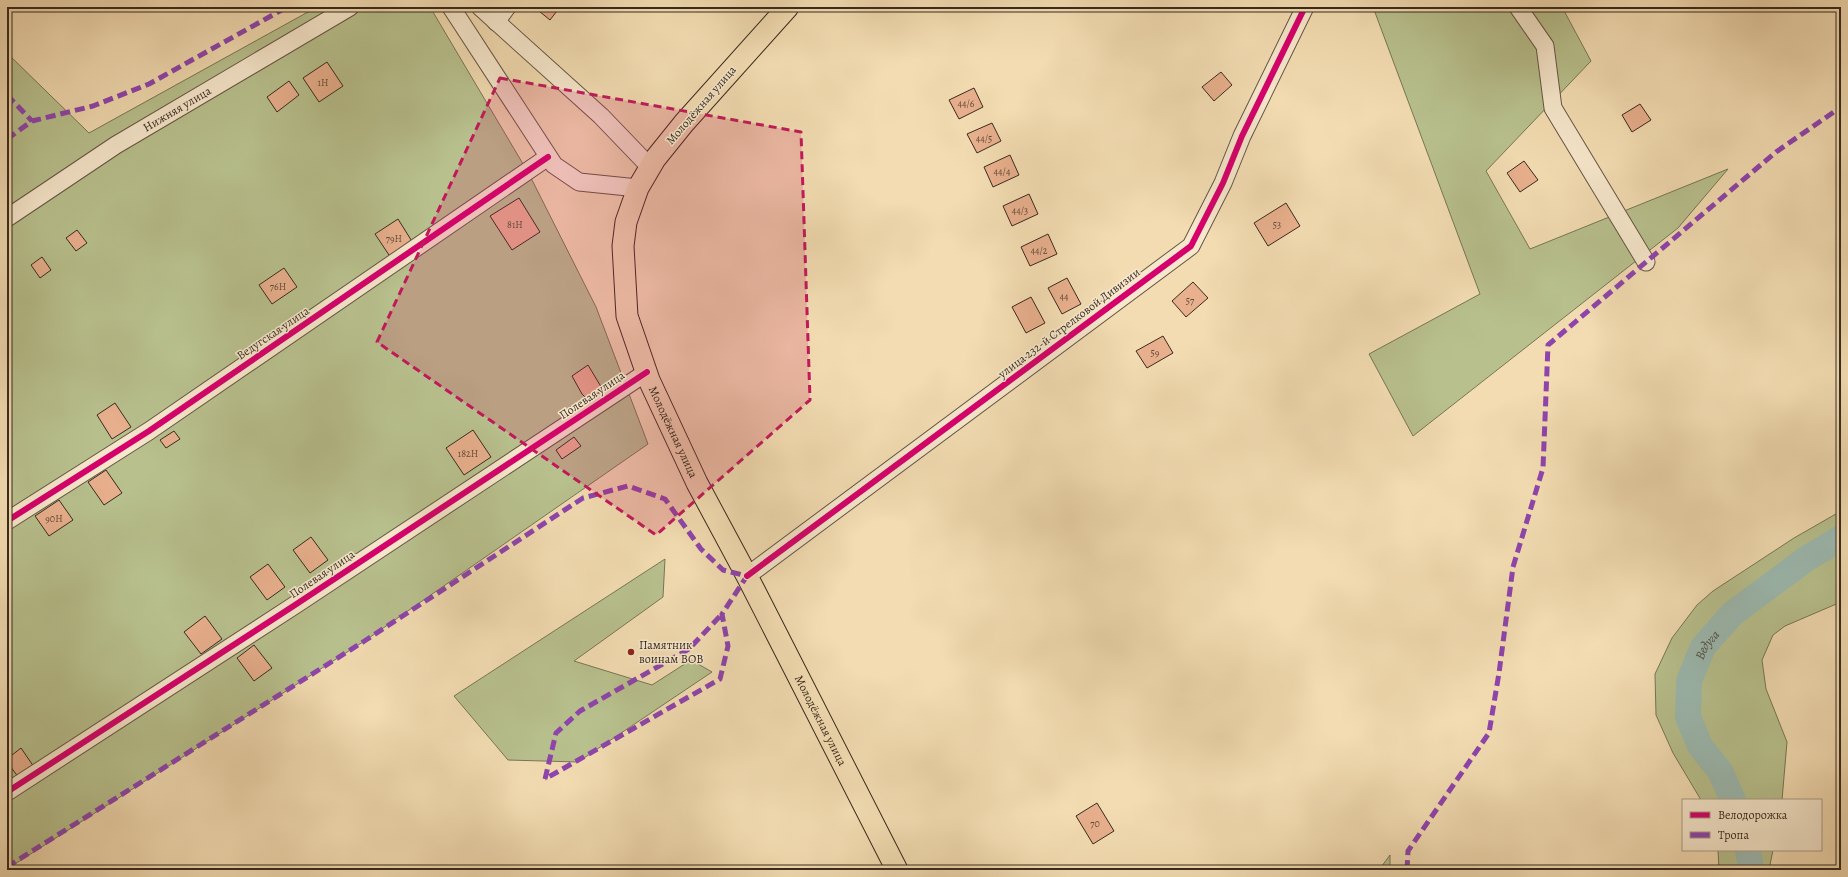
<svg xmlns="http://www.w3.org/2000/svg" width="1848" height="877" font-family="Alegreya,serif">
	<style>
		.green { fill: #b8c18e; stroke: #787656 }
		.lines { fill: none; stroke-linecap: round; stroke-linejoin: round }
		.river { stroke: #9cbab1; stroke-width: 26 }
		.building { fill: #e9b08e; stroke: #372a1f }
		.minor-casing { stroke: #665644; stroke-width: 19 }
		.major-casing { stroke: #372a1f; stroke-width: 23 }
		.minor { stroke: #f7e8cd; stroke-width: 17 }
		.major { stroke: #f3dcb2; stroke-width: 21 }
		.quiet { stroke: #8e44ad; stroke-width: 5; stroke-dasharray: 10 5; stroke-linecap: butt }
		.cycleway-casing { stroke: #f7e8cd; stroke-width: 8 }
		.cycleway { stroke: #d6006c; stroke-width: 6 }
		.marked { fill: #c2185b; fill-opacity: 0.2; stroke: #c2185b; stroke-width: 3; stroke-dasharray: 8 5; stroke-linejoin: round }
		.poi-dot { fill: #8f2418; stroke: #f7e8cd; stroke-width: 1.5 }
		.labels { text-anchor: middle; stroke-width: 3; stroke-linejoin: round; paint-order: stroke }
		.number-label { font-size: 10px; fill: #644c3b }
		.street-label { font-size: 12px; fill: #372a1f; stroke: #f7e8cd }
		.poi-label { font-size: 12px; fill: #372a1f; stroke: #f7e8cd; text-anchor: start }
		.water-label { font-size: 13px; font-style: italic; fill: #504e44; stroke: #f7e8cd }
	</style>
	<rect width="100%" height="100%" fill="#f3dcb2"/>
	<filter id="stains"><feTurbulence type="fractalNoise" baseFrequency=".005" numOctaves="4"/><feColorMatrix values="0 0 0 0 .2 0 0 0 0 .09 0 0 0 0 .02 0 0 0 .5 -.17"/></filter>
	<radialGradient id="worn" r=".72"><stop offset=".6" stop-color="#630" stop-opacity="0"/><stop offset="1" stop-color="#630" stop-opacity=".3"/></radialGradient>
	<!-- green -->
	<path class="green" d="M 317,7 L 430,7 L 529,174 L 596,307 L 648,444 L 366,640 L 7,869 L 7,53 L 89,133 Z
		M 1373,7 L 1562,7 L 1591,61 L 1486,171 L 1530,249 L 1728,169 L 1678,228 L 1413,436 L 1369,354 L 1480,294 Z
		M 1841,511 L 1841,602 L 1785,626 L 1773,635 L 1762,660 L 1766,689 L 1787,742 L 1782,800 L 1701,800 L 1673,753 L 1656,715 L 1655,674 L 1672,638 L 1697,605 L 1713,591 L 1794,538 Z
		M 665,559 L 663,597 L 574,661 L 652,685 L 691,660 L 712,672 L 578,762 L 508,760 L 454,696 Z
		M 1718,850 L 1773,850 L 1769,870 L 1719,870 Z
		M 1390,855 L 1390,870 L 1379,870 Z"/>
	<g class="lines">
		<!-- river -->
		<g class="river">
			<path id="s1" d="M 1733,800 L 1720,771 L 1700,746 L 1688,717 L 1689,681 L 1703,647 L 1732,614 L 1806,559 L 1841,538"/>
			<path d="M 1748,850 L 1751,870"/>
		</g>
	</g>
	<!-- building -->
	<path class="building" d="M 534,7 L 560,7 L 550,20 Z
		M 327,62 L 343,86 L 319,102 L 303,78 Z
		M 1221,72 L 1232,85 L 1214,101 L 1202,87 Z
		M 289,81 L 299,95 L 277,112 L 267,97 Z
		M 974,88 L 983,107 L 959,119 L 949,100 Z
		M 1640,104 L 1651,120 L 1632,132 L 1622,115 Z
		M 992,123 L 1001,141 L 977,153 L 967,134 Z
		M 1010,155 L 1019,175 L 993,187 L 984,167 Z
		M 1524,161 L 1538,180 L 1520,192 L 1507,173 Z
		M 1029,194 L 1038,214 L 1012,226 L 1003,206 Z
		M 519,198 L 540,232 L 512,250 L 490,216 Z
		M 1286,203 L 1300,226 L 1268,246 L 1254,223 Z
		M 398,219 L 413,243 L 391,258 L 375,234 Z
		M 77,230 L 87,243 L 76,251 L 66,238 Z
		M 1048,234 L 1057,254 L 1030,266 L 1021,247 Z
		M 42,257 L 51,270 L 40,278 L 31,265 Z
		M 284,268 L 297,287 L 272,304 L 259,285 Z
		M 1067,278 L 1081,304 L 1062,314 L 1048,288 Z
		M 1193,282 L 1208,298 L 1186,317 L 1172,301 Z
		M 1031,297 L 1045,323 L 1026,333 L 1012,307 Z
		M 1163,336 L 1173,353 L 1147,368 L 1136,351 Z
		M 588,365 L 603,390 L 588,400 L 582,394 L 572,376 Z
		M 115,403 L 131,427 L 112,439 L 97,415 Z
		M 473,430 L 491,457 L 464,475 L 446,448 Z
		M 174,431 L 180,439 L 166,448 L 160,440 Z
		M 574,437 L 581,446 L 562,459 L 556,450 Z
		M 106,470 L 122,493 L 104,505 L 88,482 Z
		M 59,500 L 73,520 L 49,536 L 35,516 Z
		M 311,537 L 328,560 L 310,573 L 293,550 Z
		M 268,564 L 285,587 L 267,600 L 250,577 Z
		M 205,616 L 222,639 L 201,654 L 184,632 Z
		M 254,645 L 272,668 L 254,681 L 237,658 Z
		M 21,748 L 34,767 L 19,778 L 7,762 L 7,759 Z
		M 1097,803 L 1114,831 L 1093,844 L 1076,816 Z"/>
	<g class="lines">
		<!-- minor casing -->
		<g class="minor-casing">
			<g id="minor">
				<path d="M 451,7 L 554,165 L 579,182 L 638,188"/>
				<path d="M 480,7 L 601,116 L 650,167"/>
				<path d="M 1518,7 L 1545,46 L 1553,108 L 1646,262"/>
				<path d="M 496,22 L 507,7"/>
				<path id="s2" d="M 7,218 L 116,145 L 350,7"/>
				<path d="M 7,521 L 149,431 L 548,157"/>
				<path d="M 747,576 L 1191,246 L 1223,183 L 1242,136 L 1305,7"/>
				<path d="M 7,792 L 295,605 L 647,372"/>
			</g>
		</g>
		<!-- major casing -->
		<g class="major-casing">
			<g id="major">
				<path id="s3" d="M 788,7 L 684,123 L 655,159 L 638,188 L 626,222 L 623,246 L 627,316 L 649,380 L 697,483 L 747,576 L 897,870"/>
			</g>
		</g>
		<!-- minor -->
		<use href="#minor" class="minor"/>
		<!-- major -->
		<use href="#major" class="major"/>
		<!-- quiet -->
		<path class="quiet" d="M 7,95 L 32,121
			M 7,139 L 32,121 L 93,106 L 149,84 L 287,7
			M 545,779 L 556,733 L 580,711 L 689,649 L 722,614
			M 7,867 L 366,640 L 583,498 L 628,486 L 665,499 L 701,549 L 723,570 L 747,576 L 722,614 L 728,646 L 720,679 L 545,779
			M 1407,870 L 1408,851 L 1489,733 L 1499,673 L 1513,567 L 1543,468 L 1548,345 L 1776,152 L 1841,107"/>
		<!-- cycleway casing -->
		<g class="cycleway-casing">
			<path id="cycleway" d="M 7,521 L 149,431 L 548,157
				M 747,576 L 1191,246 L 1223,183 L 1242,136 L 1305,7
				M 7,792 L 295,605 L 647,372"/>
		</g>
		<!-- cycleway -->
		<use href="#cycleway" class="cycleway"/>
	</g>
	<!-- marked area -->
	<path class="marked" d="M 500,78 L 801,132 L 810,400 L 656,535 L 377,342 Z"/>
	<!-- markers -->
	<circle class="poi-dot" cx="631" cy="652" r="4"/>
	<g class="labels">
		<!-- number labels -->
		<g class="number-label">
			<text x="323" y="86">1Н</text>
			<text x="966" y="107">44/6</text>
			<text x="984" y="142">44/5</text>
			<text x="1002" y="175">44/4</text>
			<text x="1020" y="214">44/3</text>
			<text x="515" y="228">81Н</text>
			<text x="1277" y="228">53</text>
			<text x="394" y="242">79Н</text>
			<text x="1039" y="254">44/2</text>
			<text x="278" y="290">76Н</text>
			<text x="1064" y="300">44</text>
			<text x="1190" y="304">57</text>
			<text x="1155" y="356">59</text>
			<text x="468" y="457">182Н</text>
			<text x="54" y="522">90Н</text>
			<text x="1095" y="827">70</text>
		</g>
		<!-- street labels -->
		<g class="street-label">
			<text transform="translate(701 105) rotate(-49)" y="4">Молодёжная улица</text>
			<text dy="4" stroke="none"><textPath href="#s2" startOffset="202">Нижняя улица</textPath></text>
			<text transform="translate(1069 323) rotate(-37)" y="4">улица 232-й Стрелковой Дивизии</text>
			<text transform="translate(273 333) rotate(-34)" y="4">Ведугская улица</text>
			<text transform="translate(592 395) rotate(-34)" y="4">Полевая улица</text>
			<text dy="4" stroke="none"><textPath href="#s3" startOffset="491">Молодёжная улица</textPath></text>
			<text transform="translate(322 574) rotate(-34)" y="4">Полевая улица</text>
			<text dy="4" stroke="none"><textPath href="#s3" startOffset="815">Молодёжная улица</textPath></text>
		</g>
		<!-- poi labels -->
		<g class="poi-label">
			<text x="639" y="649">Памятник<tspan x="639" dy="14">воинам ВОВ</tspan></text>
		</g>
		<!-- water labels -->
		<g class="water-label">
			<text dy="5" stroke="none"><textPath href="#s1" startOffset="172">Ведуга</textPath></text>
		</g>
	</g>
	<!-- margin -->
	<rect width="1848" height="877" fill="none" stroke="#f3dcb2" stroke-width="24"/>
	<rect x="8" y="8" width="1832" height="861" fill="none" stroke="#372a1f" stroke-width="2"/>
	<rect x="12" y="12" width="1824" height="853" fill="none" stroke="#372a1f"/>
	<!-- legend -->
	<rect x="1682" y="799" width="140" height="52" fill="#f7e8cd" stroke="#aa9c87"/>
	<rect x="1690" y="812" width="20" height="6" fill="#d6006c" stroke="#aa9c87"/>
	<text x="1718" y="819" font-size="12" fill="#372a1f">Велодорожка</text>
	<rect x="1690" y="832" width="20" height="6" fill="#8e44ad" stroke="#aa9c87"/>
	<text x="1718" y="839" font-size="12" fill="#372a1f">Тропа</text>
	<rect width="100%" height="100%" filter="url(#stains)"/>
	<rect width="100%" height="100%" fill="url(#worn)"/>
</svg>
